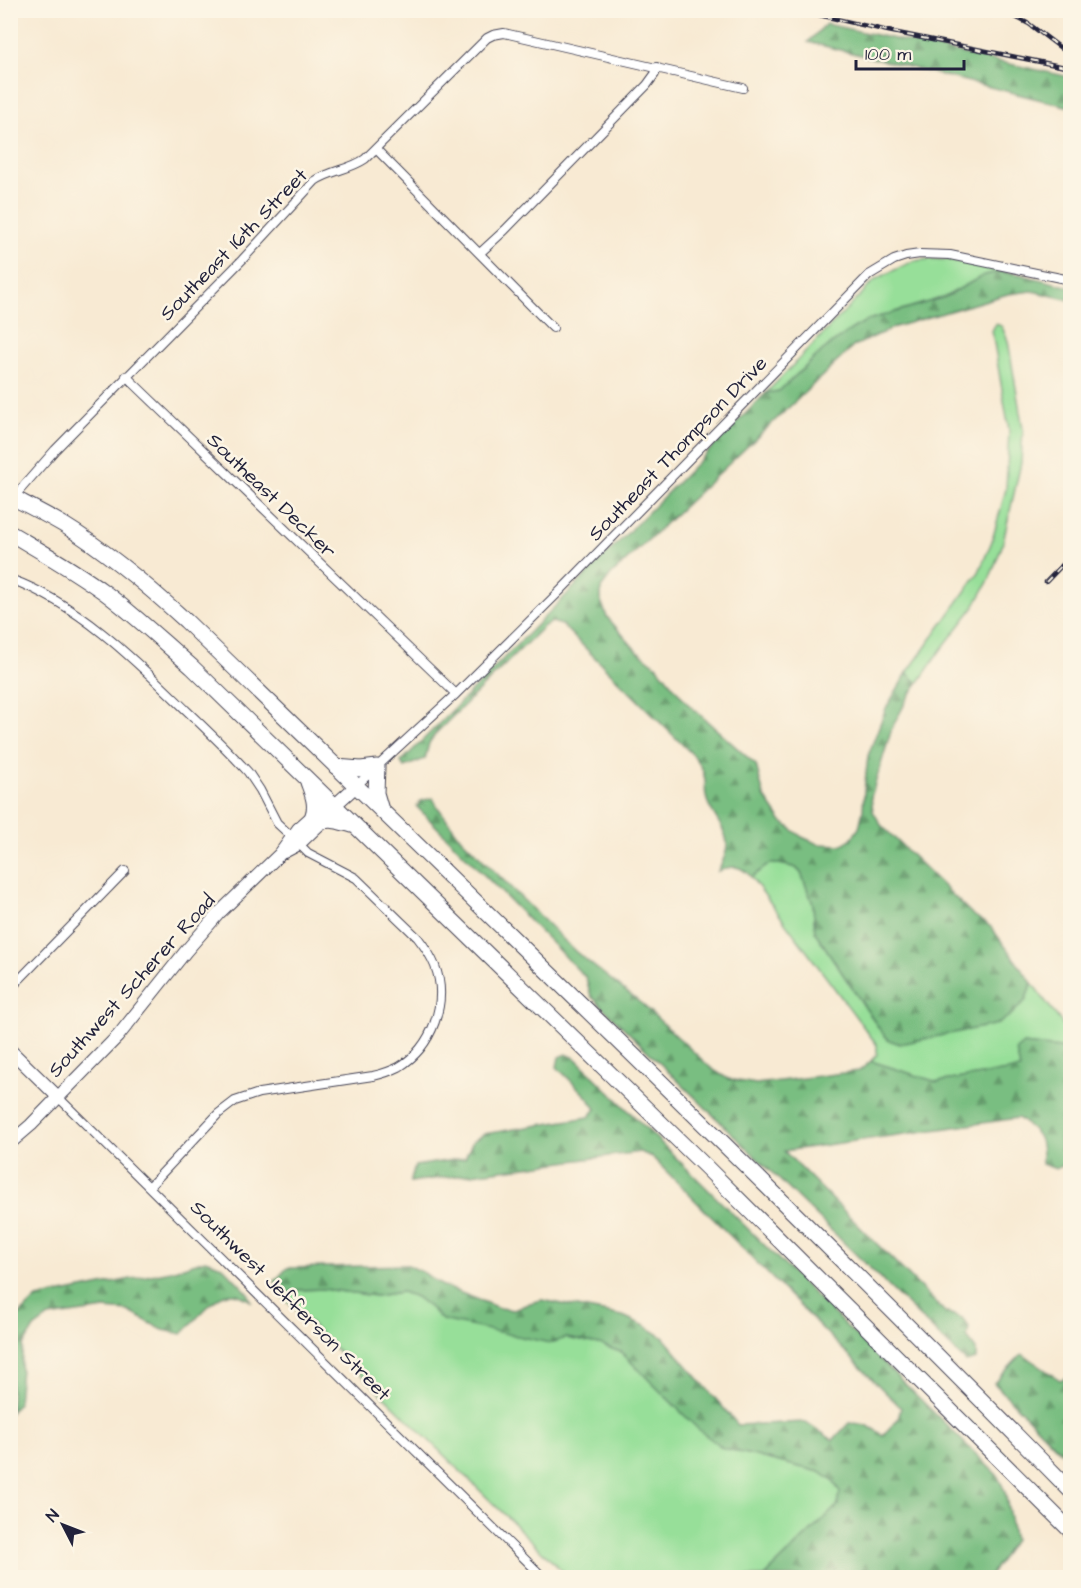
<svg xmlns="http://www.w3.org/2000/svg" width="1081" height="1588" font-family="'Architects Daughter',sans-serif">
	<style>
		.green { fill: #97df99; stroke: #5c806a; stroke-width: 1.5 }
		.forest { fill: url(#forest-firs); stroke: #4e705e; stroke-width: 1.5 }
		.lines { fill: none; stroke-linecap: round; stroke-linejoin: round }
		.street-casing { stroke: #424052; stroke-width: 10 }
		.secondary-casing { stroke: #424052; stroke-width: 14 }
		.highway-casing { stroke: #424052; stroke-width: 17 }
		.street { stroke: #fff; stroke-width: 8 }
		.secondary { stroke: #fff; stroke-width: 12 }
		.highway { stroke: #fff; stroke-width: 15 }
		.rail-casing { stroke: #22223b; stroke-width: 4.5 }
		.rail { stroke: #fcf5e5; stroke-width: 2; stroke-dasharray: 7; stroke-linecap: butt }
		.labels { text-anchor: middle; stroke-width: 5; stroke-linejoin: round; paint-order: stroke }
		.street-label { font-size: 20px; fill: #22223b; stroke: #fcf5e5 }
	</style>
	<defs>
		<pattern id="forest-firs" width="22" height="20" patternUnits="userSpaceOnUse" patternTransform="scale(1.5)"><rect width="22" height="20" fill="#79be81"/><path d="M5 1l3.5 6h-7zM16 11l3.5 6h-7z" fill="#639a6b"/></pattern>
	</defs>
	<rect width="100%" height="100%" fill="#fcf5e5"/>
	<filter id="ink" filterUnits="userSpaceOnUse"><feTurbulence type="fractalNoise" baseFrequency=".0167" numOctaves="2"/><feDisplacementMap in="SourceGraphic" scale="12" xChannelSelector="R" yChannelSelector="G"/><feConvolveMatrix kernelMatrix="1 2 1 2 8 2 1 2 1" color-interpolation-filters="sRGB"/></filter>
	<filter id="wash" filterUnits="userSpaceOnUse"><feTurbulence type="fractalNoise" baseFrequency=".008" numOctaves="4" result="noise"/><feDisplacementMap in="SourceGraphic" scale="24" xChannelSelector="R" yChannelSelector="G"/><feGaussianBlur stdDeviation="1.35" result="paint"/><feColorMatrix in="noise" values="0 0 0 0 0 0 0 0 0 0 0 0 0 0 0 0 0 1.4 0 .05"/><feComposite in="paint" operator="in"/></filter>
	<g filter="url(#wash)">
		<rect width="100%" height="100%" fill="#f8ead3"/>
		<!-- green -->
		<path class="green" d="M 930,259 L 949,260 L 1019,274 L 998,272 L 984,275 L 945,297 L 868,320 L 852,329 L 823,350 L 779,391 L 766,393 L 876,279 L 913,261 Z
			M 996,323 L 1002,327 L 1008,341 L 1023,429 L 1021,463 L 1002,546 L 989,580 L 974,607 L 940,651 L 918,683 L 907,673 L 979,572 L 992,541 L 1006,489 L 1009,430 L 992,331 Z
			M 770,864 L 779,864 L 789,866 L 796,868 L 801,873 L 813,904 L 815,932 L 880,1030 L 889,1040 L 1025,1001 L 1032,983 L 1070,1034 L 1070,1049 L 1023,1044 L 1021,1069 L 937,1082 L 871,1061 L 877,1054 L 877,1045 L 751,877 Z
			M 323,1289 L 376,1296 L 402,1292 L 416,1297 L 429,1307 L 550,1343 L 566,1338 L 599,1344 L 621,1352 L 700,1430 L 723,1448 L 820,1472 L 833,1481 L 840,1492 L 838,1505 L 764,1577 L 568,1577 L 281,1295 L 298,1290 Z"/>
		<!-- forest -->
		<path class="forest" d="M 826,24 L 1070,77 L 1070,107 L 808,42 Z
			M 998,272 L 1019,274 L 1070,287 L 1070,300 L 1032,291 L 1008,294 L 895,327 L 854,346 L 611,575 L 601,588 L 601,601 L 607,617 L 635,649 L 657,666 L 687,703 L 756,765 L 764,796 L 781,821 L 802,837 L 818,844 L 841,845 L 851,839 L 859,828 L 863,810 L 864,791 L 868,756 L 886,708 L 907,673 L 918,683 L 909,696 L 892,728 L 871,797 L 873,811 L 881,825 L 972,914 L 991,927 L 1032,983 L 1025,1001 L 1012,1014 L 998,1024 L 900,1044 L 889,1040 L 880,1030 L 815,932 L 813,904 L 801,873 L 796,868 L 789,866 L 779,864 L 770,864 L 751,877 C 741,865 733,865 718,871 C 722,863 727,854 727,845 C 727,830 713,816 708,803 C 704,794 706,789 705,780 C 704,770 699,763 693,755 L 562,625 L 552,622 L 544,626 L 436,733 L 429,743 L 425,759 L 404,767 L 401,762 L 766,393 L 779,391 L 823,350 L 852,329 L 868,320 L 945,297 L 984,275 Z
			M 433,798 L 437,806 L 459,836 L 576,952 L 643,1005 L 712,1069 L 728,1079 L 756,1084 L 859,1071 L 871,1061 L 937,1082 L 1020,1069 L 1016,1050 L 1023,1044 L 1070,1049 L 1070,1116 C 1061,1123 1058,1142 1063,1153 C 1064,1156 1066,1159 1068,1162 L 1056,1169 L 1042,1164 C 1043,1137 1039,1133 1018,1118 L 784,1151 L 945,1312 L 962,1318 L 969,1327 L 967,1337 L 976,1349 L 976,1359 L 966,1362 L 591,996 L 586,978 L 417,807 L 421,801 Z
			M 566,1054 L 575,1058 L 997,1475 L 1005,1491 L 1014,1540 L 989,1577 L 764,1577 L 838,1505 L 840,1492 L 833,1481 L 820,1472 L 723,1448 L 700,1431 L 621,1352 L 599,1344 L 566,1338 L 550,1343 L 442,1320 L 429,1307 L 416,1297 L 402,1292 L 376,1296 L 323,1289 L 298,1290 L 281,1295 L 275,1281 L 287,1268 L 408,1265 L 424,1273 L 441,1285 L 499,1308 L 514,1310 L 530,1303 L 542,1300 L 623,1316 L 645,1326 L 663,1337 L 738,1425 L 806,1422 L 833,1440 L 849,1423 C 865,1423 870,1427 883,1435 L 898,1419 L 901,1408 L 652,1157 L 640,1152 L 410,1182 L 415,1166 L 465,1158 L 473,1141 L 484,1134 L 589,1117 L 596,1109 L 589,1099 L 557,1067 L 559,1057 Z
			M 205,1260 L 222,1266 L 248,1293 L 251,1301 C 244,1297 237,1293 228,1294 C 215,1295 192,1324 182,1334 L 163,1330 L 128,1311 L 105,1309 L 49,1317 L 34,1328 L 23,1346 L 18,1403 L 11,1412 L 11,1317 L 17,1317 L 37,1298 L 171,1271 Z
			M 1022,1354 L 1060,1380 L 1070,1376 L 1070,1453 L 1063,1454 L 994,1383 Z"/>
	</g>
	<g filter="url(#ink)">
		<g class="lines">
			<!-- street casing -->
			<g class="street-casing">
				<path id="street" d="M 376,149 L 553,328
					M 480,253 L 505,230 L 647,85 L 655,74 L 657,67
					M 126,376 L 456,694
					M 13,498 L 55,450 L 242,260 L 315,181 C 331,170 349,170 365,159 L 487,38 L 493,35 L 504,33 L 743,88
					M 10,579 C 78,603 136,661 186,710 C 207,730 228,750 248,772 L 260,790 L 277,823 L 292,837
					M 356,786 L 456,694 L 561,590 L 869,275 L 894,260 L 906,256 L 920,254 L 950,255 L 1070,280
					M 10,989 L 125,871
					M 58,1097 L 544,1578
					M 149,1187 L 218,1114 L 235,1101 L 259,1093 L 373,1076 C 382,1074 391,1071 399,1067 C 432,1047 449,1002 435,966 C 431,956 425,947 418,938 L 356,878 L 308,853 L 299,844"/>
			</g>
			<!-- secondary casing -->
			<g class="secondary-casing">
				<path id="secondary" d="M 284,852 L 299,844 L 323,821 L 334,806 L 356,786
					M 10,1050 L 58,1097
					M 10,1143 L 31,1125 L 118,1036 L 186,951 L 218,914 L 280,854 L 298,829 L 318,811 L 334,806"/>
			</g>
			<!-- highway casing -->
			<g class="highway-casing">
				<path id="highway" d="M 10,496 C 29,506 47,515 64,525 C 108,552 148,586 186,621 C 483,909 781,1195 1070,1490
					M 10,533 C 42,552 74,570 104,592 C 135,615 163,642 192,667 L 706,1167 L 1070,1530
					M 336,767 L 361,769 L 377,767 L 376,793 L 381,810
					M 308,782 C 312,793 317,804 313,815
					M 323,821 C 334,819 341,822 352,825"/>
			</g>
			<!-- street -->
			<use href="#street" class="street"/>
			<!-- secondary -->
			<use href="#secondary" class="secondary"/>
			<!-- highway -->
			<use href="#highway" class="highway"/>
			<!-- rail casing -->
			<g class="rail-casing">
				<path id="rail" d="M 798,10 L 888,31 L 1070,68
					M 1002,10 L 1029,24 L 1070,55
					M 1046,582 L 1070,557"/>
			</g>
			<!-- rail -->
			<use href="#rail" class="rail"/>
		</g>
	</g>
	<g class="labels">
		<!-- street labels -->
		<g class="street-label">
			<text transform="translate(233 244) rotate(-46)" y="7">Southeast 16th Street</text>
			<text transform="translate(677 448) rotate(-46)" y="7">Southeast Thompson Drive</text>
			<text transform="translate(272 495) rotate(44)" y="7">Southeast Decker</text>
			<text transform="translate(131 985) rotate(-48)" y="7">Southwest Scherer Road</text>
			<text transform="translate(291 1300) rotate(45)" y="7">Southwest Jefferson Street</text>
		</g>
	</g>
	<!-- margin -->
	<rect width="1081" height="1588" fill="none" stroke="#fcf5e5" stroke-width="36"/>
	<!-- north arrow -->
	<g transform="translate(63 1525) rotate(312)" stroke="#fcf5e5" stroke-width="4.5" paint-order="stroke">
	<path d="M0-4.5L10 22L0 15L-10 22Z" fill="#22223b"/>
	<text y="-9" font-size="16" font-weight="bold" text-anchor="middle" fill="#22223b">N</text>
	</g>
	<!-- scale -->
	<path d="M856 60v9h108v-9" fill="none" stroke="#22223b" stroke-width="3"/>
	<text x="865" y="60" font-size="18" fill="#22223b" stroke="#fcf5e5" stroke-width="4.5" paint-order="stroke">100 m</text>
</svg>
